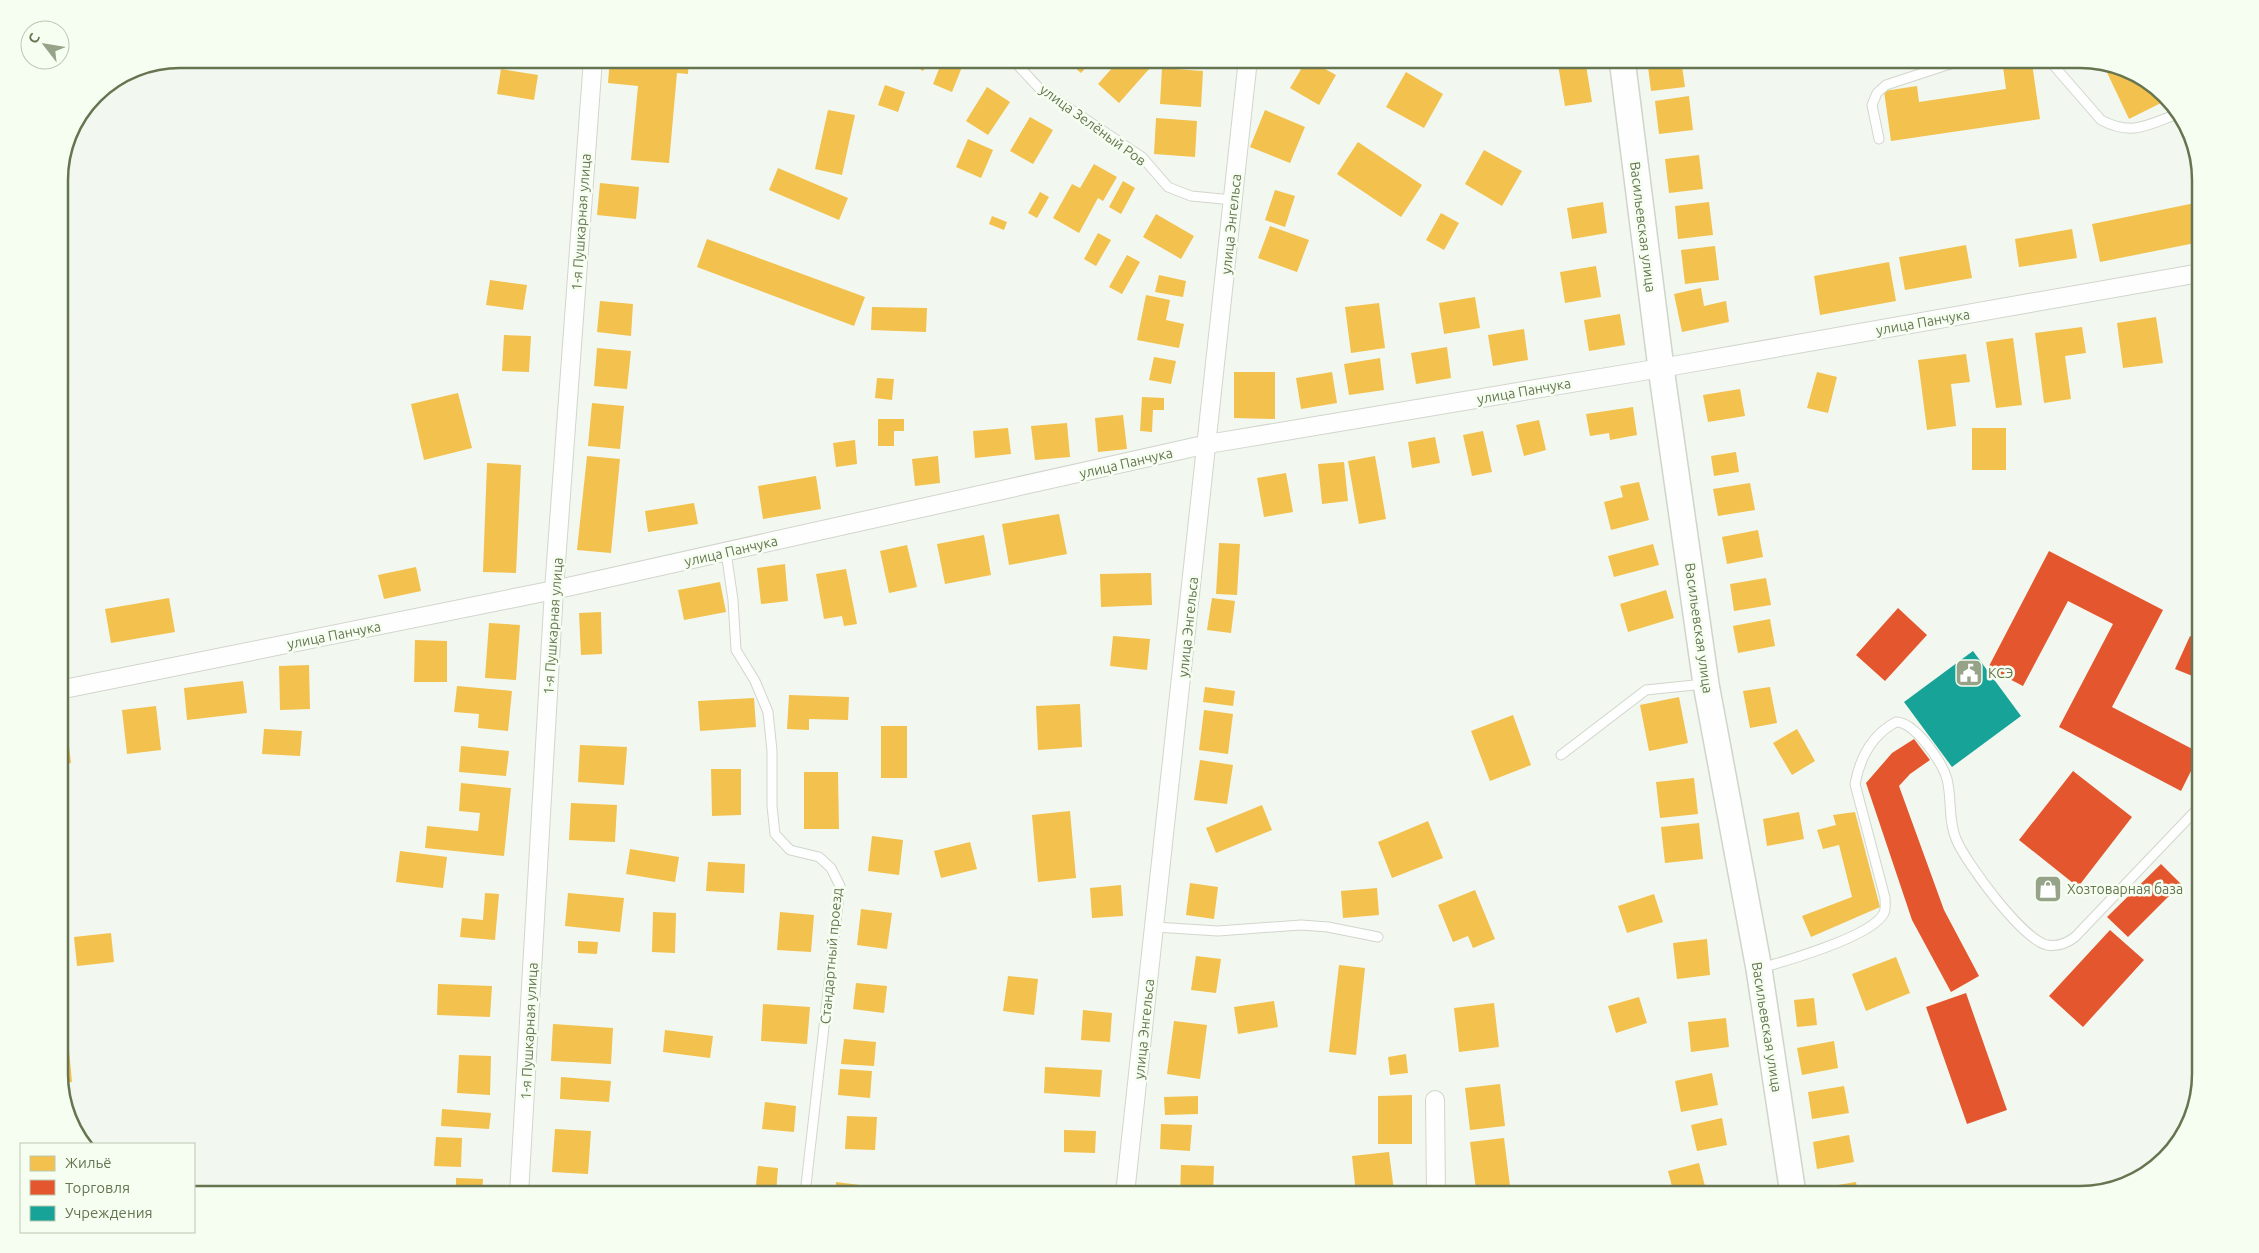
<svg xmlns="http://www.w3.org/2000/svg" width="2259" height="1253" font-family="Ubuntu,sans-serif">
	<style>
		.homes { fill: #f2c14e }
		.shops { fill: #e4572e }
		.public { fill: #17a398 }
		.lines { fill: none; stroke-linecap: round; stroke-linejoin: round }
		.lane-casing { stroke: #d1d6cc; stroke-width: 11 }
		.street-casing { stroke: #d1d6cc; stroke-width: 20 }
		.secondary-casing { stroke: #ced5c9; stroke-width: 28 }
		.lane { stroke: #fdfefd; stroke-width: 9 }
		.street { stroke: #fdfefd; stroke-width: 18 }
		.secondary { stroke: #fdfefd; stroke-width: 25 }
		.labels { text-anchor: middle; stroke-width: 5; stroke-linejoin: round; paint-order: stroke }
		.street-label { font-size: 14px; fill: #667550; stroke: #f6fef2 }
		.poi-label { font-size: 14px; fill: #667550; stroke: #f6fef2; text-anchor: start }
		.rim { fill: none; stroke: #667550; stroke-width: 2.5 }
	</style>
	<rect width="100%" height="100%" fill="#f2f8f0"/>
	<!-- homes -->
	<path class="homes" d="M 610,59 L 689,59 L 688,74 L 677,73 L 669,163 L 631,160 L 638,86 L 608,83 Z
		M 783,59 L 799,59 L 795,66 Z
		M 904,59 L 931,59 L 923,71 Z
		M 943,59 L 957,59 L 964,62 L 952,92 L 933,84 Z
		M 1065,59 L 1094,59 L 1081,73 Z
		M 1120,59 L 1139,59 L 1150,68 L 1119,103 L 1098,84 Z
		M 1307,59 L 1336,75 L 1319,105 L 1290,88 Z
		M 1557,59 L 1585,59 L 1592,102 L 1565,106 Z
		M 1647,59 L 1681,59 L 1685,87 L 1651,91 Z
		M 1691,59 L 1725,59 L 1725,61 L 1691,66 Z
		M 2032,63 L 2040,119 L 1891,141 L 1884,91 L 1917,86 L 1919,102 L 2006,89 L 2003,67 Z
		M 2103,64 L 2133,71 L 2158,93 L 2163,102 L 2129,119 Z
		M 1162,68 L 1203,71 L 1201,107 L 1160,104 Z
		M 501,69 L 538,75 L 534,100 L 497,94 Z
		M 1406,72 L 1443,94 L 1424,128 L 1386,107 Z
		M 885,85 L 905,92 L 898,112 L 878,105 Z
		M 987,87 L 1010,102 L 988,135 L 966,121 Z
		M 1689,96 L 1693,130 L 1659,134 L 1655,101 Z
		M 828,110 L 855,115 L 842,175 L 815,169 Z
		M 1265,110 L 1305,127 L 1290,163 L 1250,147 Z
		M 1030,117 L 1053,130 L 1033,164 L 1010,151 Z
		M 1156,118 L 1197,121 L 1195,157 L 1154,154 Z
		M 968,139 L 993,150 L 981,178 L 956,167 Z
		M 1358,142 L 1422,185 L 1401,217 L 1337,174 Z
		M 1484,150 L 1522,171 L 1502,206 L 1465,184 Z
		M 1699,155 L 1703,189 L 1669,193 L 1665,159 Z
		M 1094,164 L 1117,177 L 1103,201 L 1098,198 L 1079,233 L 1053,218 L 1072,184 L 1080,188 Z
		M 778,168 L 848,198 L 839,220 L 769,190 Z
		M 1123,181 L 1135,188 L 1121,214 L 1109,207 Z
		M 600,183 L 639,187 L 636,219 L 597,215 Z
		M 1275,190 L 1295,196 L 1285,227 L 1265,220 Z
		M 1040,192 L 1049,197 L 1037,218 L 1028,213 Z
		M 1603,202 L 1607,233 L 1572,239 L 1567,208 Z
		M 1709,202 L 1713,235 L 1678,239 L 1675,206 Z
		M 2200,202 L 2200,242 L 2100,262 L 2092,224 Z
		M 1441,213 L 1459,223 L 1444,250 L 1426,240 Z
		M 1156,214 L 1194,236 L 1181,259 L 1143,237 Z
		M 992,216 L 1007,222 L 1004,230 L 989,224 Z
		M 1270,226 L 1309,240 L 1297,272 L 1258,258 Z
		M 2072,229 L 2077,258 L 2019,267 L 2015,239 Z
		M 1098,233 L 1111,240 L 1096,266 L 1084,259 Z
		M 707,239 L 865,297 L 854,326 L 697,267 Z
		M 1966,245 L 1972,278 L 1905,290 L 1899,257 Z
		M 1715,246 L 1719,280 L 1685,284 L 1681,250 Z
		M 1127,255 L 1140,262 L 1122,294 L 1109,287 Z
		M 1889,262 L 1896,301 L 1820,315 L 1814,276 Z
		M 1596,266 L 1601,297 L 1565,303 L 1560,272 Z
		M 1159,275 L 1186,281 L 1183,297 L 1155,292 Z
		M 490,280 L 527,285 L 523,310 L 486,305 Z
		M 1701,288 L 1704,306 L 1726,301 L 1729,322 L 1682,332 L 1674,294 Z
		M 1146,295 L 1170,300 L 1166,320 L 1184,324 L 1179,348 L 1137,340 Z
		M 1475,297 L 1480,328 L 1444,334 L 1439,303 Z
		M 600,301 L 633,304 L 631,336 L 597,332 Z
		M 1379,303 L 1385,348 L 1351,353 L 1345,307 Z
		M 872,307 L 927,308 L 926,332 L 871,330 Z
		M 1620,314 L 1625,345 L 1589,351 L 1584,320 Z
		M 2156,317 L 2163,363 L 2123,368 L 2117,323 Z
		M 2082,327 L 2086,353 L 2065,356 L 2071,399 L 2044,403 L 2035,333 Z
		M 1524,329 L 1528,360 L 1493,366 L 1488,335 Z
		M 504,335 L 531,336 L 529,372 L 502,371 Z
		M 2013,338 L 2022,405 L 1996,408 L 1986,342 Z
		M 1447,347 L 1451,378 L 1416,384 L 1411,353 Z
		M 597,348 L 631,351 L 627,389 L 594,386 Z
		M 1966,354 L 1970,382 L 1951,384 L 1956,426 L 1927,430 L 1918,360 Z
		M 1154,357 L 1176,361 L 1171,384 L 1149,380 Z
		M 1380,358 L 1384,390 L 1349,395 L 1344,364 Z
		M 1234,372 L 1275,372 L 1275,419 L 1234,418 Z
		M 1332,372 L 1337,403 L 1301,409 L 1296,378 Z
		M 1817,372 L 1837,377 L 1828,413 L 1807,408 Z
		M 877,378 L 894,379 L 892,400 L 875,398 Z
		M 1740,389 L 1745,416 L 1708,422 L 1703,395 Z
		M 458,393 L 472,448 L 424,460 L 411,404 Z
		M 1142,397 L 1164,398 L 1164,410 L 1153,410 L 1152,432 L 1140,431 Z
		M 592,403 L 624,406 L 620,449 L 588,446 Z
		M 1633,407 L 1637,435 L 1610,440 L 1609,433 L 1590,436 L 1586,414 Z
		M 1123,415 L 1127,449 L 1098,452 L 1095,418 Z
		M 878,419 L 904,419 L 904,431 L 894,431 L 894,446 L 878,446 Z
		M 1539,420 L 1546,450 L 1524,456 L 1516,425 Z
		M 1067,423 L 1070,457 L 1035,460 L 1031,426 Z
		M 1008,428 L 1011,454 L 975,458 L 973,431 Z
		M 1972,428 L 2006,428 L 2006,470 L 1972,470 Z
		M 1483,431 L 1492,472 L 1472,476 L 1463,435 Z
		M 1435,437 L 1440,463 L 1412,468 L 1408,442 Z
		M 855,440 L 857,464 L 836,467 L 833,443 Z
		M 1736,452 L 1739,472 L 1714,476 L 1711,456 Z
		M 587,456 L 620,459 L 611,553 L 577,550 Z
		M 938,456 L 940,483 L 915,486 L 912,459 Z
		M 1375,456 L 1386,519 L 1359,524 L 1348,461 Z
		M 1344,462 L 1348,501 L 1322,504 L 1318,464 Z
		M 487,463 L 521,465 L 516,573 L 483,572 Z
		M 1286,473 L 1293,512 L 1264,517 L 1257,478 Z
		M 816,476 L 821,509 L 763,519 L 758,486 Z
		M 1639,482 L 1649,520 L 1611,530 L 1604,502 L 1623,497 L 1620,486 Z
		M 1750,483 L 1755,510 L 1718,516 L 1713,489 Z
		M 694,503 L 698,524 L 648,532 L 645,511 Z
		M 1059,514 L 1067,554 L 1009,565 L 1002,524 Z
		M 1758,530 L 1763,557 L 1727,564 L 1722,537 Z
		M 984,535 L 991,575 L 945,584 L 937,544 Z
		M 1219,543 L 1240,544 L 1237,595 L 1216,594 Z
		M 1653,544 L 1659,565 L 1614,577 L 1608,556 Z
		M 907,545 L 917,587 L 889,593 L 880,551 Z
		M 785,564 L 788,601 L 761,604 L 757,568 Z
		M 416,567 L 421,591 L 384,599 L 378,575 Z
		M 846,569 L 857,624 L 844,626 L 842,616 L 824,619 L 816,574 Z
		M 1151,573 L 1152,605 L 1101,607 L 1100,574 Z
		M 1766,578 L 1771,605 L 1734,611 L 1730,584 Z
		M 720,582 L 726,612 L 684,620 L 678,590 Z
		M 1666,590 L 1674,618 L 1628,632 L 1620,604 Z
		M 169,598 L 175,632 L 111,643 L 105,609 Z
		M 1212,598 L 1235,601 L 1231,633 L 1207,630 Z
		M 601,612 L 602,654 L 581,655 L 579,613 Z
		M 1770,619 L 1775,646 L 1738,653 L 1733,626 Z
		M 489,623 L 520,625 L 516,680 L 485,678 Z
		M 1113,636 L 1150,639 L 1147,670 L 1110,666 Z
		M 415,640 L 447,641 L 447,682 L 414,682 Z
		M 309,665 L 310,709 L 280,710 L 279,666 Z
		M 243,681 L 247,713 L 187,720 L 184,688 Z
		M 457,686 L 512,691 L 508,731 L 478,728 L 479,714 L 454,712 Z
		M 1205,687 L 1235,691 L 1233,706 L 1203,702 Z
		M 1770,687 L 1777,723 L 1750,728 L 1743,691 Z
		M 789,695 L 849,697 L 848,720 L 809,719 L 809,730 L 787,729 Z
		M 1679,697 L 1688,743 L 1649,751 L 1640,705 Z
		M 754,698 L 756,727 L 700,731 L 698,701 Z
		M 1080,704 L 1082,747 L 1038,750 L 1036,706 Z
		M 156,706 L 161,750 L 127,754 L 122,710 Z
		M 1204,710 L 1233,714 L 1228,754 L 1199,750 Z
		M 1513,715 L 1531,765 L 1490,781 L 1471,731 Z
		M 59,720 L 66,720 L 71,763 L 59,765 Z
		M 881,726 L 907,726 L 907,778 L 881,778 Z
		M 264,729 L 302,731 L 300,756 L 262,754 Z
		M 1797,729 L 1815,761 L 1792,775 L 1773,743 Z
		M 580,745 L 627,747 L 624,785 L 578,782 Z
		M 461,746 L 509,751 L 506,776 L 459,772 Z
		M 1200,760 L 1233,765 L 1227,804 L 1194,800 Z
		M 711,769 L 741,769 L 741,815 L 712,816 Z
		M 804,772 L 838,772 L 839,829 L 804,829 Z
		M 1694,778 L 1698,814 L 1660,818 L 1656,782 Z
		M 461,783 L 511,788 L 504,856 L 425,848 L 427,826 L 478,831 L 480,813 L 459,811 Z
		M 571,803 L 617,805 L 615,842 L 569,840 Z
		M 1262,805 L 1272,830 L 1216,853 L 1206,828 Z
		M 1070,811 L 1076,878 L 1038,882 L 1032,815 Z
		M 1799,812 L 1804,839 L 1767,846 L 1763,819 Z
		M 1855,812 L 1880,907 L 1811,937 L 1802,916 L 1852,897 L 1839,845 L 1823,849 L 1817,830 L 1836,825 L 1833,815 Z
		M 1428,821 L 1443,858 L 1392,878 L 1378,842 Z
		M 1699,823 L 1703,859 L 1665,863 L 1661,827 Z
		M 872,836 L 903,840 L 899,875 L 868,871 Z
		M 970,842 L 977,869 L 941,878 L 934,851 Z
		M 630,849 L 679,857 L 675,882 L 626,874 Z
		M 400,851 L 447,857 L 443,888 L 396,882 Z
		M 708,862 L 745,864 L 744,893 L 706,891 Z
		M 1190,883 L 1218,887 L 1214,919 L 1186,915 Z
		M 1121,885 L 1123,916 L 1092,918 L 1090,888 Z
		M 1377,888 L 1379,915 L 1343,918 L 1341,891 Z
		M 1475,890 L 1495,939 L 1473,948 L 1468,936 L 1453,942 L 1438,905 Z
		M 485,893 L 499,894 L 495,940 L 460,937 L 462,918 L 483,920 Z
		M 568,893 L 624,898 L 620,932 L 565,926 Z
		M 1654,894 L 1663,922 L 1627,933 L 1618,906 Z
		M 861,909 L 892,913 L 887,949 L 857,945 Z
		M 653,912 L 676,913 L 675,953 L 652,952 Z
		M 780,912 L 814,915 L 811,952 L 777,950 Z
		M 111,933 L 114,962 L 77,966 L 74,937 Z
		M 1707,939 L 1710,975 L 1677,979 L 1673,943 Z
		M 578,941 L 598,942 L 597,954 L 578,953 Z
		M 1196,956 L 1221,959 L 1216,993 L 1191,990 Z
		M 1896,957 L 1910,993 L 1866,1011 L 1852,974 Z
		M 1339,965 L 1365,968 L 1356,1055 L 1329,1052 Z
		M 1008,976 L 1038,979 L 1034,1015 L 1003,1011 Z
		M 856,983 L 887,986 L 884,1013 L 853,1009 Z
		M 438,984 L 492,986 L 490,1017 L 437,1015 Z
		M 1639,997 L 1647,1023 L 1616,1033 L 1608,1006 Z
		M 1814,998 L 1817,1025 L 1797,1027 L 1794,1000 Z
		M 1274,1001 L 1278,1027 L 1238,1034 L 1234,1007 Z
		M 1494,1003 L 1499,1047 L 1459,1052 L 1454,1008 Z
		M 763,1004 L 810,1007 L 807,1044 L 761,1041 Z
		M 1083,1010 L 1112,1013 L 1110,1042 L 1081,1040 Z
		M 1726,1018 L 1729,1047 L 1691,1052 L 1688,1022 Z
		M 1174,1021 L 1207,1025 L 1200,1079 L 1167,1074 Z
		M 553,1024 L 613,1028 L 611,1064 L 551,1061 Z
		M 665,1030 L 713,1036 L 710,1058 L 663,1052 Z
		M 844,1039 L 876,1042 L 874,1066 L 841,1064 Z
		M 1834,1041 L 1838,1068 L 1802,1075 L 1797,1048 Z
		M 69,1050 L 72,1082 L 59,1083 L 59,1051 Z
		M 1406,1054 L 1408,1073 L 1390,1075 L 1388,1057 Z
		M 459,1055 L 491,1056 L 490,1095 L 457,1093 Z
		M 1045,1067 L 1102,1070 L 1100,1097 L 1044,1093 Z
		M 840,1069 L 872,1071 L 870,1098 L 838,1095 Z
		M 1712,1073 L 1718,1105 L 1681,1112 L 1675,1081 Z
		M 561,1077 L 611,1081 L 609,1102 L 560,1099 Z
		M 1500,1084 L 1505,1126 L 1470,1130 L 1465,1088 Z
		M 1844,1086 L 1849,1113 L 1812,1119 L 1808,1092 Z
		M 1412,1095 L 1412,1144 L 1378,1144 L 1378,1096 Z
		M 1198,1096 L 1198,1114 L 1165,1115 L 1164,1097 Z
		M 765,1102 L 796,1106 L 794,1132 L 762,1129 Z
		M 442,1109 L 491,1113 L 489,1129 L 441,1126 Z
		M 847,1116 L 877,1117 L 875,1150 L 845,1149 Z
		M 1722,1118 L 1727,1145 L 1697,1151 L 1691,1125 Z
		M 1161,1124 L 1192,1125 L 1190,1151 L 1160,1149 Z
		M 555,1129 L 591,1131 L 588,1174 L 552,1172 Z
		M 1064,1130 L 1096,1131 L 1095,1153 L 1064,1152 Z
		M 1849,1135 L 1854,1162 L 1817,1169 L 1813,1142 Z
		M 436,1137 L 462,1138 L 461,1167 L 434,1166 Z
		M 1504,1138 L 1510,1186 L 1476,1190 L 1470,1142 Z
		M 1389,1152 L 1394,1191 L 1356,1194 L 1352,1156 Z
		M 1699,1163 L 1707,1194 L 1674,1194 L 1668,1171 Z
		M 1181,1165 L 1214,1166 L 1213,1194 L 1180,1194 Z
		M 758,1166 L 778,1168 L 776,1194 L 755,1194 Z
		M 456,1178 L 483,1179 L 482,1194 L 456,1194 Z
		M 836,1182 L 868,1186 L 867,1194 L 835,1194 Z
		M 1856,1182 L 1858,1194 L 1821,1194 L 1820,1188 Z
		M 1035,1187 L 1066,1191 L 1065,1194 L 1034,1194 Z
		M 1755,1190 L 1756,1194 L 1735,1194 L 1735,1193 Z
		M 571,1191 L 588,1193 L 588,1194 L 570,1194 Z"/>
	<!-- shops -->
	<path class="shops" d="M 2049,551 L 2163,610 L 2112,707 L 2200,753 L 2181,791 L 2059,727 L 2113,624 L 2068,601 L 2023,686 L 1988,668 Z
		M 1898,608 L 1927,635 L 1885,681 L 1856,655 Z
		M 2190,636 L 2200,641 L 2200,679 L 2175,669 Z
		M 1914,739 L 1930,760 L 1910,774 L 1899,786 L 1944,910 L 1979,976 L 1951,992 L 1912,920 L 1866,783 L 1892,753 Z
		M 2073,771 L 2132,817 L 2078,887 L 2019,840 Z
		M 2161,864 L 2181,884 L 2128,937 L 2107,917 Z
		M 2110,930 L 2144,960 L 2083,1027 L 2049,996 Z
		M 1966,993 L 2007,1110 L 1967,1124 L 1926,1007 Z"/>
	<!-- public -->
	<path class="public" d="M 1973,651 L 2021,716 L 1952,767 L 1904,702 Z"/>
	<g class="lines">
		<!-- lane casing -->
		<g class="lane-casing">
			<path id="lane" d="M 1012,59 L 1039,88 L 1142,157 L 1168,187 L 1191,196 L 1233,200
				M 2048,59 L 2101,120 C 2133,137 2149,124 2180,113
				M 1879,139 L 1872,105 L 1877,93 L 1886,85 L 1950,64 L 1975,59
				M 726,552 L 733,600 L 736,650 L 755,681 L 768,712 L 772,751 L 772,806 L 775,834 L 790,850 L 819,857 L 831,868 L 840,886 L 805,1194
				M 1561,755 L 1646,690 L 1704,684
				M 1155,927 L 1218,931 L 1301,925 L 1328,927 L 1378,937
				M 1761,968 C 1786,961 1873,936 1884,913 C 1886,909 1885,902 1885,898 L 1855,784 C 1860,757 1872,735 1896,722 C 1915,722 1942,762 1947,779 C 1952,799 1948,820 1956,839 C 1966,863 2022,939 2047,945 C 2057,947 2067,943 2075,937 L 2200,806"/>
		</g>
		<!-- street casing -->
		<g class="street-casing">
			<path id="street" d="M 59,690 L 554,590 L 1208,444 L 1661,368 L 2200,273
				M 1435,1100 L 1436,1194
				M 519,1194 L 554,590 L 593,59
				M 1125,1194 L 1248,59"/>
		</g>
		<!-- secondary casing -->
		<g class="secondary-casing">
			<path id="secondary" d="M 1622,59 L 1661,368 L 1706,684 L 1759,969 L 1793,1194"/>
		</g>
		<!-- lane -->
		<use href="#lane" class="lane"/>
		<!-- street -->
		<use href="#street" class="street"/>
		<!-- secondary -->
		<use href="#secondary" class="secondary"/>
	</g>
	<!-- icons -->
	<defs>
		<g id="civic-square" transform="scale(1.4375)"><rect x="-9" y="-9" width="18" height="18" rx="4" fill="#97a388" stroke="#f6fef2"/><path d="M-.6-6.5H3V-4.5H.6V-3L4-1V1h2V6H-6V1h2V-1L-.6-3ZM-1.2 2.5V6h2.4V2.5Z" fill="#fff"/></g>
		<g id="shop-square" transform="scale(1.4375)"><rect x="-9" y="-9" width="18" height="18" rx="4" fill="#97a388" stroke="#f6fef2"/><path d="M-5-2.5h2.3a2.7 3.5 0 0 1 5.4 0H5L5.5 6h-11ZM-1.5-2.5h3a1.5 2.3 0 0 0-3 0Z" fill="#fff"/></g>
	</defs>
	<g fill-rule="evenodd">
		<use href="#civic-square" x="1969" y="673"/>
		<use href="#shop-square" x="2048" y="889"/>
	</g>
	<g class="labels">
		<!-- street labels -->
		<g class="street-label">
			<text transform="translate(1093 125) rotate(36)" y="5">улица Зелёный Ров</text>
			<text transform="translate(581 222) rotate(-86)" y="5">1-я Пушкарная улица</text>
			<text transform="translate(1231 224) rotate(-84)" y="5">улица Энгельса</text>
			<text transform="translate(1643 227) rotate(83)" y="5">Васильевская улица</text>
			<text transform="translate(1923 322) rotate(-10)" y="5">улица Панчука</text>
			<text transform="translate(1524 391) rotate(-10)" y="5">улица Панчука</text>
			<text transform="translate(1126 463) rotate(-13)" y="5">улица Панчука</text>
			<text transform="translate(731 551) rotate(-13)" y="5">улица Панчука</text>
			<text transform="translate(553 626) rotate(-86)" y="5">1-я Пушкарная улица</text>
			<text transform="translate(1188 627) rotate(-84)" y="5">улица Энгельса</text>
			<text transform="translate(1699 628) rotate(82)" y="5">Васильевская улица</text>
			<text transform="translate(334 635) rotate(-11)" y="5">улица Панчука</text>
			<text transform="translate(831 956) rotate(-85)" y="5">Стандартный проезд</text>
			<text transform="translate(1767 1027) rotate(81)" y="5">Васильевская улица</text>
			<text transform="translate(1144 1029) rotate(-84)" y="5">улица Энгельса</text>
			<text transform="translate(529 1031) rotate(-87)" y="5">1-я Пушкарная улица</text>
		</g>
		<!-- poi labels -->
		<g class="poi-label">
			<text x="1988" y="678">КСЭ</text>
			<text x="2067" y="894">Хозтоварная база</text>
		</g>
	</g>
	<!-- crop -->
	<path d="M0 0H2259V1253H0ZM180 68H2080A112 112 0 0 1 2192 180V1074A112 112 0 0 1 2080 1186H180A112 112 0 0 1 68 1074V180A112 112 0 0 1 180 68Z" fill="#f6fef2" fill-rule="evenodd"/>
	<path class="rim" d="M180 68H2080A112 112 0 0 1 2192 180V1074A112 112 0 0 1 2080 1186H180A112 112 0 0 1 68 1074V180A112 112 0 0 1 180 68Z"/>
	<!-- legend -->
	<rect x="20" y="1143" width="175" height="90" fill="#f6fef2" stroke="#bcc7b1"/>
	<rect x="30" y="1156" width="25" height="15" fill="#f2c14e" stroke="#bcc7b1"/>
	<text x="65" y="1168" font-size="15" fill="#667550">Жильё</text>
	<rect x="30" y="1180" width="25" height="15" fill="#e4572e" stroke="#bcc7b1"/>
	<text x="65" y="1193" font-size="15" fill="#667550">Торговля</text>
	<rect x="30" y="1206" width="25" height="15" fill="#17a398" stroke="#bcc7b1"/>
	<text x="65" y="1218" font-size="15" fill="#667550">Учреждения</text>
	<!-- north arrow -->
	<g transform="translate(45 45) rotate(301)"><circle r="24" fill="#f6fef2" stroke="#bcc7b1"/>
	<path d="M0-4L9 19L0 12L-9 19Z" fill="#97a388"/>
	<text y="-8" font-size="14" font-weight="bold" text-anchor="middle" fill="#667550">С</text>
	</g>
</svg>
